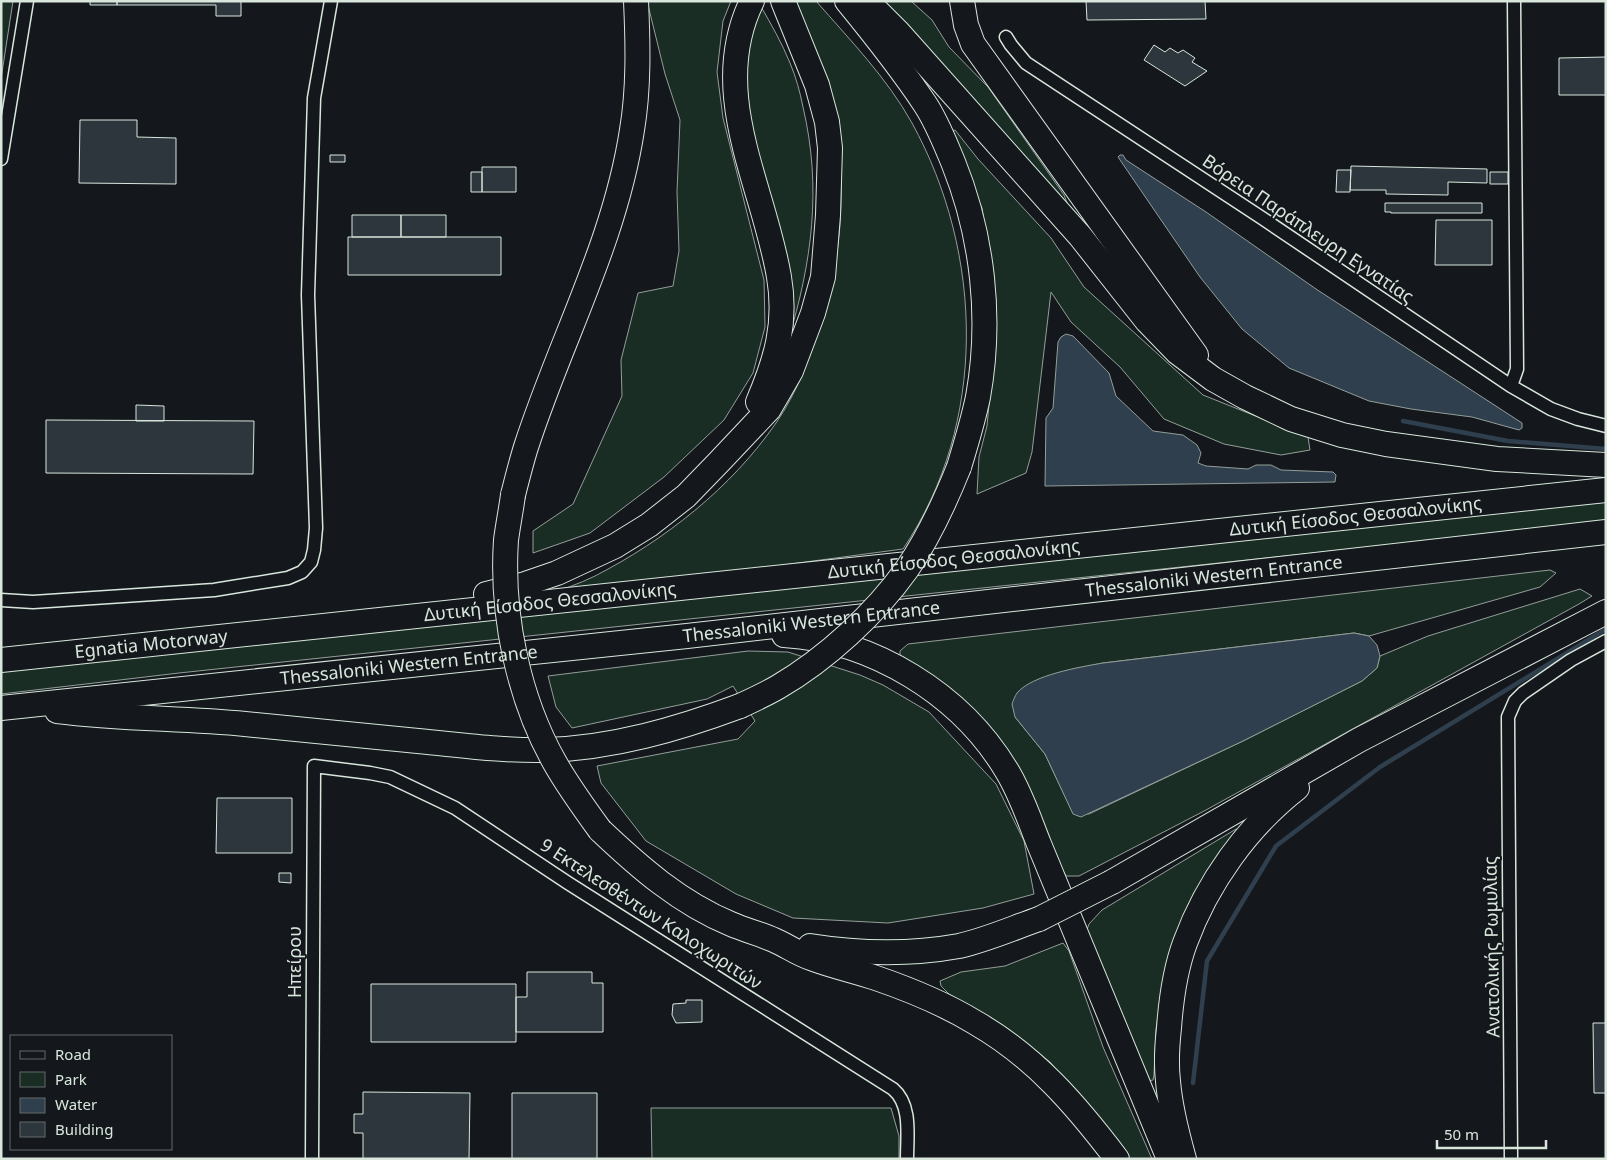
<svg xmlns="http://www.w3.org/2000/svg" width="1607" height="1160" font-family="'Noto Sans',sans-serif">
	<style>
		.green { fill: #1a2d24; stroke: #939e99 }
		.water { fill: #2f3f4d; stroke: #939e99 }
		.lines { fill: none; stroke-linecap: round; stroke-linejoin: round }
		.stream { stroke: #2f3f4d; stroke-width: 4.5 }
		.building { fill: #2c363c; stroke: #d8e6dc }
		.minor-casing { stroke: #d8e6dc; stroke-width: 15 }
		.motorway-casing { stroke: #d8e6dc; stroke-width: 26 }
		.minor { stroke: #14181c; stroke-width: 12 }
		.motorway { stroke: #14181c; stroke-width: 24 }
		.motorway-bridge-casing { stroke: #d8e6dc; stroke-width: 26; stroke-linecap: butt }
		.motorway-bridge { stroke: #14181c; stroke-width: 24 }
		.labels { text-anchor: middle; stroke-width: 4; stroke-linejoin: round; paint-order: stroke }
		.street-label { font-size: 18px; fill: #d8e6dc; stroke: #14181c }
	</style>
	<rect width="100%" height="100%" fill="#14181c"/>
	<!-- green -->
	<path class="green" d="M 1,1 L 13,1 L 1,79 Z
		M 647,1 L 731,1 L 723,21 L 717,72 L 723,118 L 764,280 L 765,327 L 753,373 L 724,420 L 664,477 L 590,533 L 533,553 L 533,531 L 573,504 L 622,396 L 621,360 L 638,293 L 673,286 L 679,251 L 677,192 L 680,120 L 665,74 Z
		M 789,1 L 816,1 C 850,40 887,78 912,123 C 984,254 988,423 903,549 L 543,597 C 560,590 579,584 595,576 C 665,540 731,488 776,423 C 797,393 811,355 822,320 C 840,261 846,198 837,137 C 834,122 827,108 822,94 C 811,63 800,32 789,1 Z
		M 884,1 L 911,1 L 932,20 L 949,47 L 988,87 L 1064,195 L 1075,222 Z
		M 760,5 C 771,24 782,43 790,63 C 796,77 800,92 803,107 C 822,188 812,262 788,341 L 741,76 Z
		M 955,130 L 978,159 L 1051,238 L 1084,287 L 1203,395 L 1308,437 L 1310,450 L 1281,455 L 1224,444 L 1164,419 L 1120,367 L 1071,322 L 1051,292 L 1032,452 L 1026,473 L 977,494 L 979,457 L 987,426 L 994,348 L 992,272 L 982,208 L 947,132 Z
		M 1606,502 L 1606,522 L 179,673 L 1,694 L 1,670 L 1174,546 Z
		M 1550,570 L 1556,573 L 1540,587 L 1369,636 L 1354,633 L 1103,663 L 1065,671 L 1015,717 L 1045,754 L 1073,813 L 1089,814 L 1243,741 L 1362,681 L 1377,668 L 1380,656 L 1428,636 L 1580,589 L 1592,596 L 1579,604 L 1206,810 L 1079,876 L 1066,876 L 1052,850 L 1016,769 L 900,659 L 900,651 L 908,644 Z
		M 748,651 L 788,652 L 860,675 L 883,685 L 929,712 L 996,784 L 1024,841 L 1034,894 L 983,908 L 888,923 L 793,918 L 736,894 L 646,841 L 601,783 L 597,766 L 738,739 L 755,721 L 733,686 L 707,699 L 572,728 L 556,707 L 548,676 Z
		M 1236,829 L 1240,831 L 1164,981 L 1156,1029 L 1154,1075 L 1153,1080 L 1148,1081 L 1085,935 L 1089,924 L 1102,910 Z
		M 1063,943 L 1069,951 L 1103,1047 L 1152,1159 L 1129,1159 L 1108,1131 L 1050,1062 L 1007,1028 L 949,994 L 941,986 L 940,981 L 961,972 L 1005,966 Z
		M 651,1108 L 891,1108 L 899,1136 L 899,1159 L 652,1159 Z"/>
	<!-- water -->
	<path class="water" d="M 1120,155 L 1123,155 L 1126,160 L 1206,212 L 1316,289 L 1522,423 L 1522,428 L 1519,430 L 1472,417 L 1411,409 L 1369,401 L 1289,368 L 1242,329 L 1200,277 L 1118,157 Z
		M 1066,334 L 1073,336 L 1109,373 L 1116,396 L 1153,431 L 1183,435 L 1197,445 L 1201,453 L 1198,463 L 1206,466 L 1248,469 L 1256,465 L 1271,465 L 1281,470 L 1333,472 L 1336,475 L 1335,482 L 1045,486 L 1046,418 L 1053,408 L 1058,342 L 1061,337 Z
		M 1354,633 L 1369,636 L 1377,645 L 1380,656 L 1377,668 L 1362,681 L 1243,741 L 1081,817 L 1073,814 L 1045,754 L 1015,717 L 1012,704 C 1013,701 1015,696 1017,693 C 1032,675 1080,667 1103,663 Z"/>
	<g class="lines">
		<!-- stream -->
		<path class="stream" d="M 1403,421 L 1508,441 L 1606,449
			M 1193,1083 L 1207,961 L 1276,846 L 1380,767 L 1606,629"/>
	</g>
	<!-- building -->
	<path class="building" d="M 90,1 L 117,1 L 117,5 L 90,5 Z
		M 117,1 L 241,1 L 241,16 L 216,16 L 216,5 L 117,5 Z
		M 1086,1 L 1205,1 L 1206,19 L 1087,20 Z
		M 1154,45 L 1165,52 L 1170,48 L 1178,53 L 1183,50 L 1195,58 L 1192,62 L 1207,71 L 1185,86 L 1144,60 Z
		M 1606,57 L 1606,95 L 1559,95 L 1559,58 Z
		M 80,120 L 137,120 L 137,137 L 176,138 L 176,184 L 79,183 Z
		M 330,155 L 345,155 L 345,162 L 330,162 Z
		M 1351,166 L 1487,169 L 1487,183 L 1448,182 L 1448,195 L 1386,194 L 1386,190 L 1350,190 Z
		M 482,167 L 516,167 L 516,192 L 482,192 Z
		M 1337,170 L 1351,170 L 1350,192 L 1336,192 Z
		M 471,172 L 482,172 L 482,192 L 471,192 Z
		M 1490,172 L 1508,172 L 1508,184 L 1490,184 Z
		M 1385,203 L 1482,203 L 1482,213 L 1391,213 L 1391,212 L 1385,212 Z
		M 352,215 L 401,215 L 401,237 L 352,237 Z
		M 401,215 L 446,215 L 446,237 L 401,237 Z
		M 1436,220 L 1492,220 L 1492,265 L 1435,265 Z
		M 348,237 L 501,237 L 501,275 L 348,275 Z
		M 136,405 L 164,406 L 164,421 L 136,421 Z
		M 46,420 L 254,421 L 253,474 L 46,473 Z
		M 217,798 L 292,798 L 292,853 L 216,853 Z
		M 279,873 L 291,873 L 291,883 L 279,882 Z
		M 527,972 L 592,972 L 592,983 L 603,983 L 603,1032 L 516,1032 L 516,997 L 527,997 Z
		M 371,984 L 516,984 L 516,1042 L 371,1042 Z
		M 686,1000 L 702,1000 L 702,1022 L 676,1023 L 672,1015 L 673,1004 L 686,1003 Z
		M 1593,1023 L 1606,1023 L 1606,1093 L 1594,1093 Z
		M 363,1092 L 470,1093 L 469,1159 L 363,1159 L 363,1133 L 354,1133 L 354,1114 L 363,1114 Z
		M 512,1093 L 597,1093 L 597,1159 L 512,1159 Z"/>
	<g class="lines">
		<!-- minor casing -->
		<g class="minor-casing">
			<path id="minor" d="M 1006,37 L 1011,45 L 1026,63 L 1262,218 L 1511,386 L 1551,409 L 1578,419 L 1606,426
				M 1,159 L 27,1
				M 1511,386 L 1517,369 L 1514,1
				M 1,600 L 33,602 L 214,590 L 288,578 L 302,572 L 311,562 L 314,550 L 316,528 L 308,295 L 314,98 L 331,1
				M 312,1159 L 314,766 L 370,773 L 390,777 L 455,808 L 568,883 L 893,1089 C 912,1105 907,1136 907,1159
				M 1511,1159 L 1508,717 L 1515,701 L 1523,693 L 1571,660 L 1606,641"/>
		</g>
		<!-- motorway casing -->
		<g class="motorway-casing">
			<g id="motorway">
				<path d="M 752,1 C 707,93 764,186 779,277 C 787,324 776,360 758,402"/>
				<path d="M 847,1 C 874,34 901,68 925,104 C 937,122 945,143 953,162 C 983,236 992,319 978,397 C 973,421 966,444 959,467"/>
				<path d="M 867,1 L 898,32 L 1080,236 L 1147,321 L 1177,352 L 1213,379 L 1245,397 L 1291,419 L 1342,435 L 1386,444 L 1497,459 L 1606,465"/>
				<path d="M 962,1 L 966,25 L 973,44 L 1196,355"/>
				<path d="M 513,495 C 517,479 521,463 526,447 C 560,341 615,242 632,130 C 639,88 638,44 636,1"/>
				<path d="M 486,594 L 525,584 L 557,573 L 615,546 L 649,525 L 686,496 L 718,463 L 769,409 L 791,371 L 813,313 L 823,277 L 828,215 L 830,148 L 827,122 L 817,85 L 783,1"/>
				<path d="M 784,635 C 873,640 961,694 1007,771 C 1021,794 1029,819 1039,844 L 1169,1159"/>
				<path id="s1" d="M 1,660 L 1606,490"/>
				<path id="s2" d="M 1,708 L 687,636 L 1606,532"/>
				<path d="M 57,711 C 120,719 183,718 245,724 C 303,730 361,735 418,741 C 461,745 503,751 546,750 C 613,748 678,729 740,706"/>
				<path d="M 600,830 C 639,867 680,903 731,924 C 745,930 760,934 774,940 C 786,945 798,954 811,958 C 832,966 855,971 876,978 C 911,990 945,1004 976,1023 C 1035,1057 1076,1105 1117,1159"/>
				<path d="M 1112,882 L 1359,740 L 1606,612"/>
				<path d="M 810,946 C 860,954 909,955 959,946 C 986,940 1013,928 1039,919"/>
				<path d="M 1184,1159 C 1177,1134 1170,1107 1168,1081 C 1166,1064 1167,1046 1169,1028 C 1171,1000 1175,970 1185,943 C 1207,883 1247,827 1297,788"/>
			</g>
		</g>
		<!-- minor -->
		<use href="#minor" class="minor"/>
		<!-- motorway -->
		<use href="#motorway" class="motorway"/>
		<!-- motorway-bridge casing -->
		<g class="motorway-bridge-casing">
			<path id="motorway-bridge" d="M 513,495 C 511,510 508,525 506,540 C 501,614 518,698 555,763 C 568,786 584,808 600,830
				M 740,706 C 753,700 766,694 778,687 C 826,659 875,614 907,569 C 929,537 945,502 959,467
				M 1039,919 L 1112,882"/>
		</g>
		<!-- motorway-bridge -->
		<use href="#motorway-bridge" class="motorway-bridge"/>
	</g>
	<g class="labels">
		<!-- street labels -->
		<g class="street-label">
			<text transform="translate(1308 229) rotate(34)" y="6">Βόρεια Παράπλευρη Εγνατίας</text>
			<text dy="6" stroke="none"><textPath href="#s1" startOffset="1362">Δυτική Είσοδος Θεσσαλονίκης</textPath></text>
			<text dy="6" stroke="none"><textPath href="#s1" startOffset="958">Δυτική Είσοδος Θεσσαλονίκης</textPath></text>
			<text dy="6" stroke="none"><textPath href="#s2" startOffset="1220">Thessaloniki Western Entrance</textPath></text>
			<text dy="6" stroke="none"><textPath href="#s1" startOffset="552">Δυτική Είσοδος Θεσσαλονίκης</textPath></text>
			<text dy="6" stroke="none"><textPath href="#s2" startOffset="815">Thessaloniki Western Entrance</textPath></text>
			<text dy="6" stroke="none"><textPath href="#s1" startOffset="151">Egnatia Motorway</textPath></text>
			<text dy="6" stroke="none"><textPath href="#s2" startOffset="410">Thessaloniki Western Entrance</textPath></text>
			<text transform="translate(651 914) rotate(33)" y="6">9 Εκτελεσθέντων Καλοχωριτών</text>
			<text transform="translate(1492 947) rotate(-91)" y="6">Ανατολικής Ρωμυλίας</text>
			<text transform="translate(295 962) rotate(-90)" y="6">Ηπείρου</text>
		</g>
	</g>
	<!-- border -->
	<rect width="1607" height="1160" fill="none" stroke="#d8e6dc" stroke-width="5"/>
	<!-- legend -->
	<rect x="10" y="1035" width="162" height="115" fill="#14181c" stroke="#626a69"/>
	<rect x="20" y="1051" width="25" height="8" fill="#14181c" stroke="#626a69"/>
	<text x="55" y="1060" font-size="15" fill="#d8e6dc">Road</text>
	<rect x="20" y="1072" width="25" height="15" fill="#1a2d24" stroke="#626a69"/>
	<text x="55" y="1085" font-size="15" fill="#d8e6dc">Park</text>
	<rect x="20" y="1098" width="25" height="15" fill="#2f3f4d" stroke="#626a69"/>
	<text x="55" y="1110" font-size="15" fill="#d8e6dc">Water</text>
	<rect x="20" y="1122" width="25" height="15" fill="#2c363c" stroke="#626a69"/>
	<text x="55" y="1135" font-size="15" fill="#d8e6dc">Building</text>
	<!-- scale -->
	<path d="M1437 1140v8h109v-8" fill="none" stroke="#d8e6dc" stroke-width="2.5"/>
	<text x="1444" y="1140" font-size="15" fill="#d8e6dc" stroke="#14181c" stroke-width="4" paint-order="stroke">50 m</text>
</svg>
